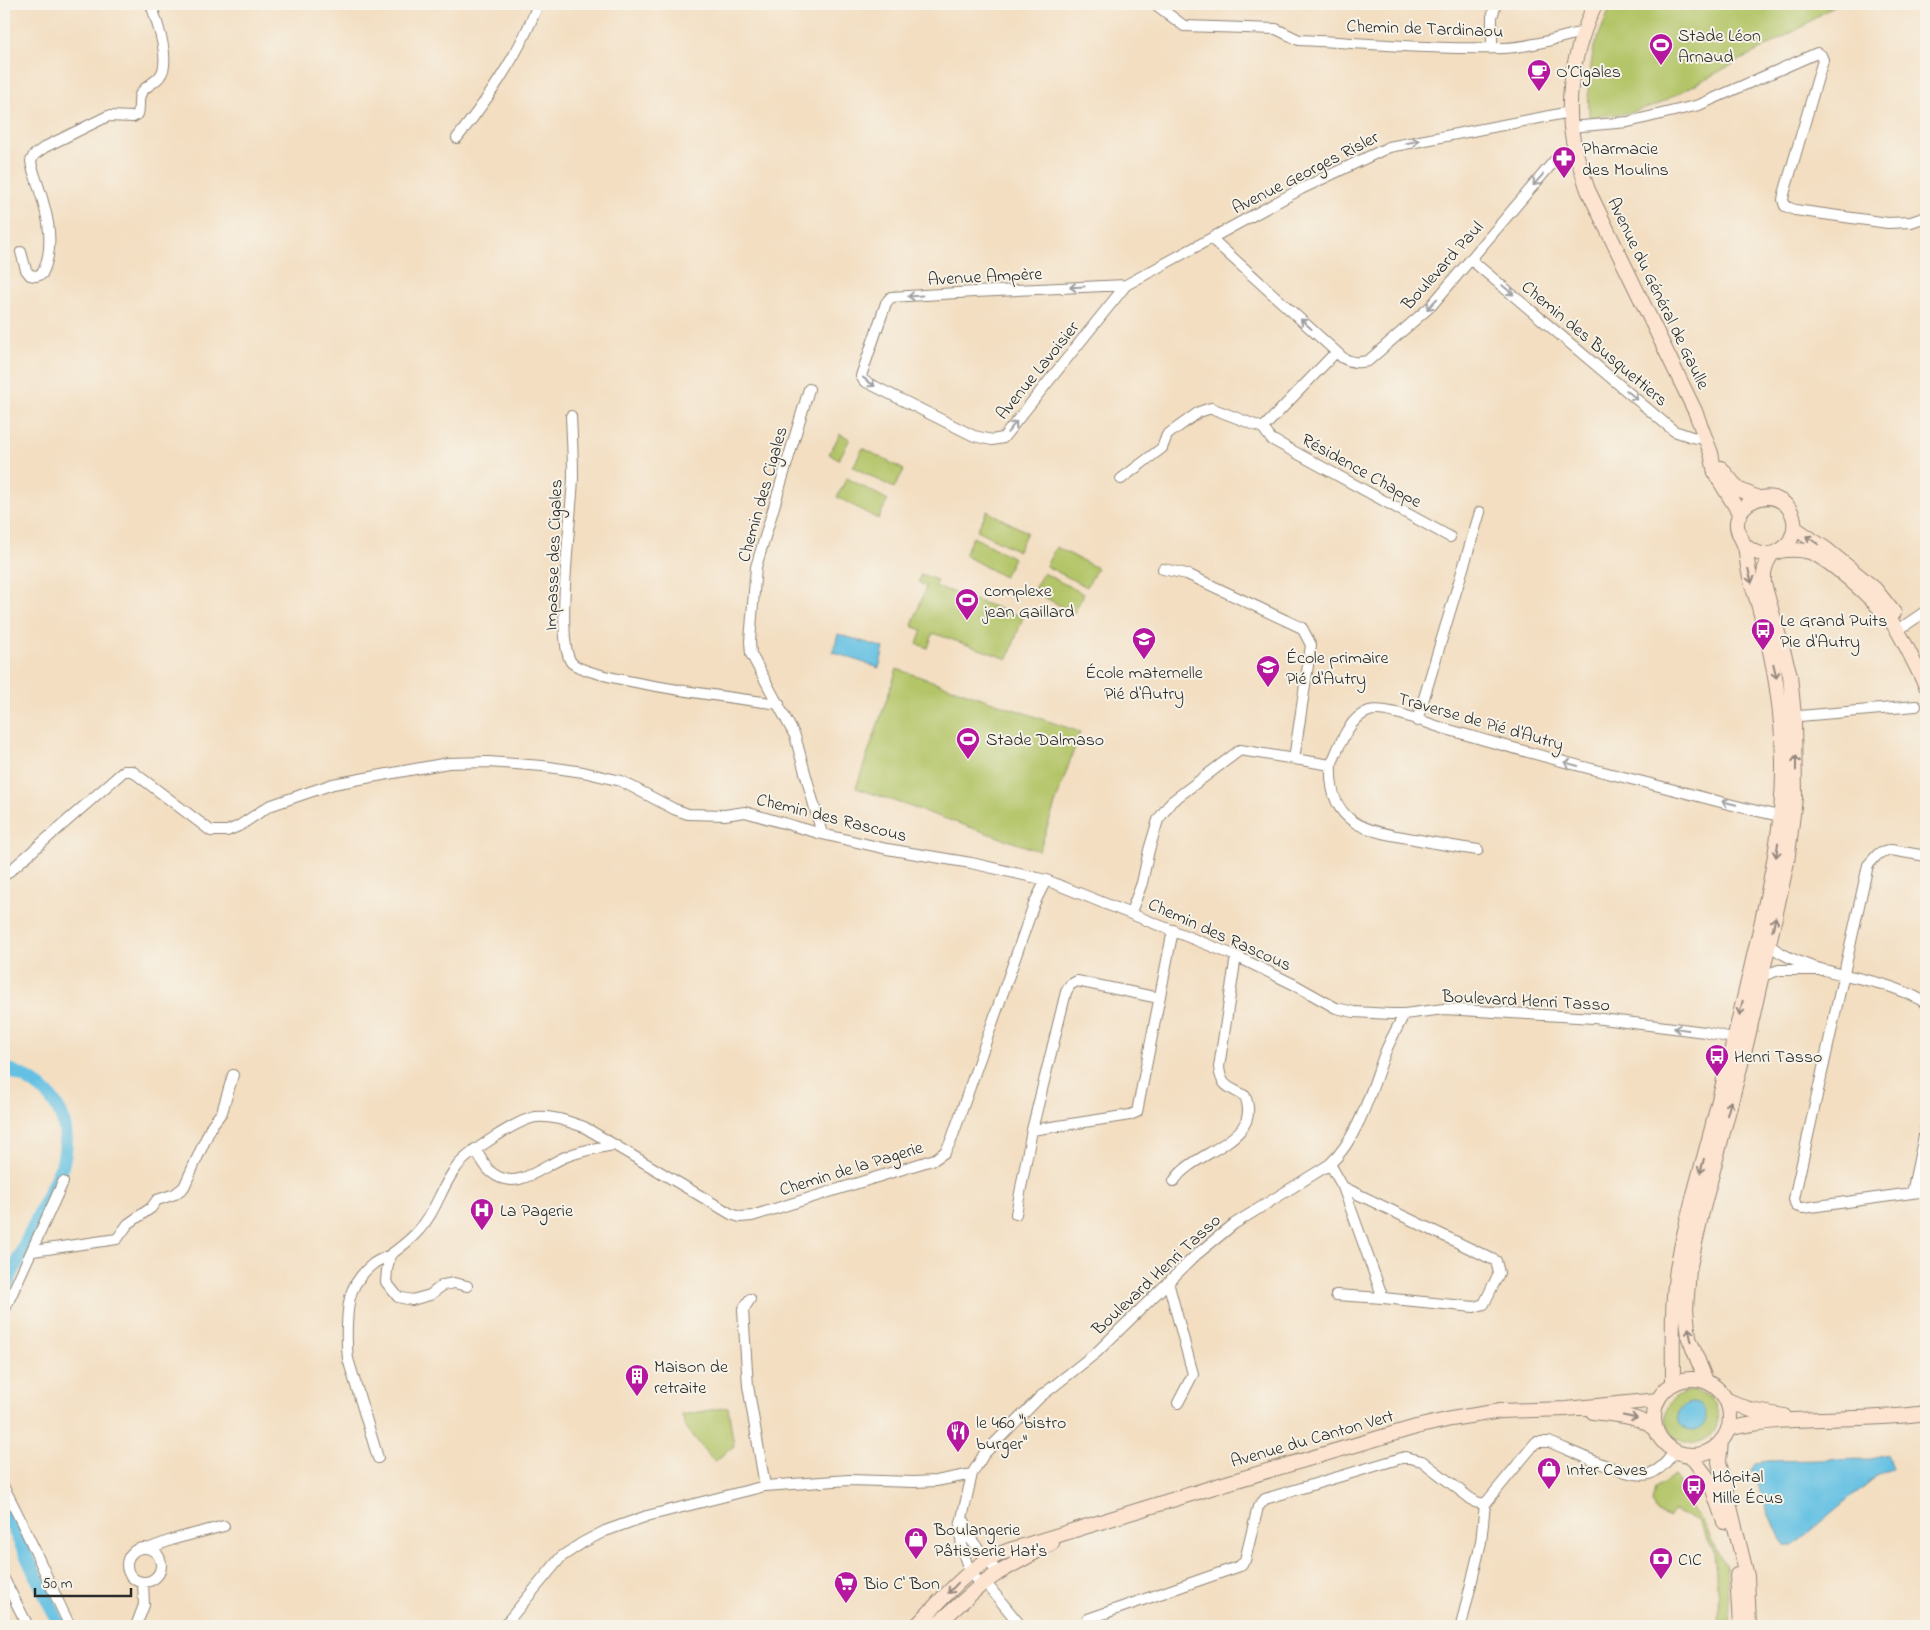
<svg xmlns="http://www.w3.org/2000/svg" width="1930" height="1630" font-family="'Indie Flower',sans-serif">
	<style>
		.green { fill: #b3c568; stroke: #6f784a }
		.water { fill: #65c1e3; stroke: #487687 }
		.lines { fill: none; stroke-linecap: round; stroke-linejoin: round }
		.canal { stroke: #65c1e3; stroke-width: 14 }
		.street-casing { stroke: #8f8476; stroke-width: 12 }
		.secondary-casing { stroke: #8f8476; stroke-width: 16 }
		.street { stroke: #fff; stroke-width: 10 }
		.secondary { stroke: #fde4d1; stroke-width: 14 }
		.oneway { stroke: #a0a0a0 }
		.oneway2 { stroke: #94887e }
		.labels { text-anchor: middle; stroke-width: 4; stroke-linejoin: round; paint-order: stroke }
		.street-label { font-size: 18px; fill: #2b2b2b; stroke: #f7f3e8 }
		.poi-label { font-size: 18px; fill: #2b2b2b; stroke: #f7f3e8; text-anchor: start }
	</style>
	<rect width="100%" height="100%" fill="#f7f3e8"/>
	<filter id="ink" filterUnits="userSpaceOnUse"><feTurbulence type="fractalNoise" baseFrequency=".02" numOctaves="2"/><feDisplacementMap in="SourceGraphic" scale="10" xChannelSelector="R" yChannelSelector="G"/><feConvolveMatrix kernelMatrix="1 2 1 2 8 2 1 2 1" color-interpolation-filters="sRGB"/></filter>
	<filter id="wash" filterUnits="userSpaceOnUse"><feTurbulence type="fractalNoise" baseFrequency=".0096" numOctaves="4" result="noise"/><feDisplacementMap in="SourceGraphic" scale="20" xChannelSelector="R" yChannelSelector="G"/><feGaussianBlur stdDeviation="1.12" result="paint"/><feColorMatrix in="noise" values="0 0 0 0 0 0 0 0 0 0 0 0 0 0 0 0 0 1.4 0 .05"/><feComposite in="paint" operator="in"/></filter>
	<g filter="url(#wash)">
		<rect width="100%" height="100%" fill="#f3dec1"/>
		<!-- green -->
		<path class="green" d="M 1612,4 L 1836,4 L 1800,28 L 1657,105 L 1628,113 L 1589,117 L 1588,84 L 1594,47 Z
			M 840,434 L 850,439 L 839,459 L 829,454 Z
			M 863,448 L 904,470 L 894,488 L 853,467 Z
			M 847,478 L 888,500 L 878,519 L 837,497 Z
			M 987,511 L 1027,532 L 1018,551 L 977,530 Z
			M 973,537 L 1014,558 L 1004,577 L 964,555 Z
			M 1056,547 L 1097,568 L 1087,587 L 1046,566 Z
			M 1043,573 L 1084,594 L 1074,613 L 1033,591 Z
			M 921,574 L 937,580 L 935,586 L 1023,617 L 1008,659 L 933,633 L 928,648 L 917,644 L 922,630 L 912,626 L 926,586 L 918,582 Z
			M 897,669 L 1080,732 L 1039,851 L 856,788 Z
			M1666 1417a26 26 0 1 1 52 0a26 26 0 1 1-52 0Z
			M 728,1407 L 734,1446 L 714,1462 L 685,1426 L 682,1415 Z
			M 1675,1475 L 1690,1506 L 1701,1520 L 1726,1567 L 1730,1626 L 1720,1626 L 1714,1551 L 1698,1521 L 1674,1511 L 1668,1517 L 1657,1513 L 1652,1502 L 1655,1488 Z"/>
		<!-- water -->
		<path class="water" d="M 838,634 L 884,648 L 879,668 L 833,652 Z
			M1678 1417a14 14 0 1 1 28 0a14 14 0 1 1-28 0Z
			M 1888,1455 L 1893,1468 L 1874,1478 L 1794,1545 L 1785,1545 L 1781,1540 L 1751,1470 L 1755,1463 L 1768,1461 L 1871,1459 Z"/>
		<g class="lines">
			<!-- canal -->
			<path class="canal" d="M 4,1068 C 50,1085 76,1115 62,1166 L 4,1290
				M 4,1508 L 60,1626"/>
		</g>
	</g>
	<g filter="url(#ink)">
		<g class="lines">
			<!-- street casing -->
			<g class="street-casing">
				<path id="street" d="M 1155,4 L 1184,26 L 1276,29 L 1299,40 C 1367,43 1436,50 1504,48 C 1531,47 1557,38 1583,32
					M 1492,48 L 1492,17 L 1496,4
					M 1571,127 L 1628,122 L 1699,105 L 1817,53 L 1821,55 L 1823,60 L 1784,194 L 1783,200 L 1785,206 L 1795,210 L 1888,223 L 1911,222 L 1926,217
					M 457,138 C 489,98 520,53 538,4
					M 1212,239 L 1343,358 C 1352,363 1358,363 1368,361 L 1431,306 L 1555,160 L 1576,152
					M 21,252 L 26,270 L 30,275 L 36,276 L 42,274 C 59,240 43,200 32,167 L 31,161 L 34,155 L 45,147 L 108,116 L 133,117 L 138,114 C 140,107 138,101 140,95 C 143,87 155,83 160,76 C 172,61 156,20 151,4
					M 1470,259 L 1674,431 L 1692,437 L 1705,439
					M 1126,285 L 974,292 L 891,297 L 886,303 L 861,376 L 864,381 L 974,436 L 992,440 L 1003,438 L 1126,285 L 1301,189 L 1389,147 L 1570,112
					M 809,389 L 756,567 L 750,641 L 751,654 L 795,736 L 822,834
					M 571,416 C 572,436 573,457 573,477 C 572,511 555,639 571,662 C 585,680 748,700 779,704
					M 1263,428 L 1271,439 L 1450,537
					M 1121,479 L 1162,448 L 1167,435 L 1199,412 L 1211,408 L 1263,428 L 1336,352
					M 1163,569 L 1187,574 L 1302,628 L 1311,645 L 1294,759
					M 1904,626 L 1926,611
					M 1788,717 L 1916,706
					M 1417,721 L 1480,512
					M 1331,765 C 1328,825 1366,831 1414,839 C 1435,843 1457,847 1478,850
					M 4,876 L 124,771 L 132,771 L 211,831 L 227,831 L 239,826 L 269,806 L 333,784 L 448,763 L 488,762 L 542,766 L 583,772 L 621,781 L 674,809 L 688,814 L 725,815 L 745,812 L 822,834 L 887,849 L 971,863 L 1046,880 L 1236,956 L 1295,985 L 1336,1008 L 1354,1012 L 1391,1014 L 1404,1014 L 1444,1009 L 1594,1018 L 1705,1032 L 1741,1040
					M 1131,912 L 1142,883 L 1149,850 L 1158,820 L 1171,802 L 1240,750 L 1331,765 C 1339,747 1348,718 1369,711 C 1387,706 1428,724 1446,729 C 1518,750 1590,769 1663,787 C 1703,797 1744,809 1785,817
					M 1764,949 L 1769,945 C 1815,980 1878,972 1926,1003
					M 1759,970 L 1762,976 L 1779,970 L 1821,970
					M 1926,1126 L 1912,1193 L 1926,1191
					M 1032,1130 L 1130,1115 L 1137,1112 L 1173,930
					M 475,1149 C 480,1156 484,1166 491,1172 C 516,1193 541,1167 565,1157 C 581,1150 597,1148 614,1145
					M 1330,1164 L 1343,1187 L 1383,1298 L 1474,1307 L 1484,1304 L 1499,1273 L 1496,1261 L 1343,1187
					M 1174,1181 C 1192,1151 1264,1142 1245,1096 C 1229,1087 1221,1087 1219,1067 L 1236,956
					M 1912,1193 L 1803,1208 L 1796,1206 L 1794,1199 L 1868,865 L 1878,854 L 1891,850 L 1926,856
					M 1016,1214 L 1032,1130 L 1066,992 L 1070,985 L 1077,981 L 1159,998
					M 33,1251 L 117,1239 L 128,1224 L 151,1208 L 157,1200 L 175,1194 L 184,1187 L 212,1125 L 222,1112 L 233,1075
					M 390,1255 L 387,1270 L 386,1282 L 398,1297 L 412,1300 L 430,1295 L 443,1285 L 454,1283 L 467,1286
					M 1168,1282 L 1193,1374 L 1178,1403
					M 1336,1295 L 1383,1298
					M 750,1299 L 743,1310 L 748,1386 L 765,1486
					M 4,1311 L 63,1182
					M 378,1458 L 348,1359 C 346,1342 346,1307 352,1291 C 356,1281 365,1270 373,1264 C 378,1260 385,1258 390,1255 C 400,1248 411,1239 419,1230 C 436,1212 441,1187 456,1168 C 465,1154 519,1119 536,1117 C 551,1115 569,1122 584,1127 L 731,1214 L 740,1217 L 752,1216 L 935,1159 L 945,1152 L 951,1141 L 1034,904 L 1046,880
					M 4,1488 C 29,1533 47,1580 70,1626
					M 965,1522 L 965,1531 L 968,1536 L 998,1573
					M127 1565a17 17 0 1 1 34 0a17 17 0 1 1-34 0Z
					M 150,1548 L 174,1539 L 224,1526
					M 4,1579 L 28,1626
					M 985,1582 L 1021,1626
					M 980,1586 L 967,1564 L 962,1549 L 960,1527 L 972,1474 L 984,1454 L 1040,1397 L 1097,1352 L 1196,1255 L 1234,1224 L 1330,1164 C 1359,1137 1371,1090 1385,1053 C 1390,1040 1398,1027 1404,1014
					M 1088,1619 L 1240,1566 L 1245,1560 L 1258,1507 L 1265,1499 L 1405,1457 L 1422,1461 L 1475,1502 L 1485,1504
					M 136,1626 L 144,1605 L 143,1582
					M 504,1626 L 561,1557 L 582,1543 L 605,1531 L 647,1516 L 765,1486 L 849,1480 L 914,1482 L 936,1481 L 972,1474
					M 1461,1626 L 1481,1542 L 1485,1504 L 1536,1442 L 1549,1442 C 1570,1450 1630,1480 1649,1474 C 1661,1470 1668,1460 1675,1451"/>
			</g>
			<!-- secondary casing -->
			<g class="secondary-casing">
				<path id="secondary" d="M 1595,4 C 1574,50 1562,103 1576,153 C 1580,166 1584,178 1588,190 L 1695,411 L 1711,453 L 1715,473 L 1740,514
					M 1721,468 L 1738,489 L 1758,498
					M 1795,528 L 1826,549 L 1875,589 L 1894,613
					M 1779,551 C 1790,549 1799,549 1810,552 C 1833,561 1882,607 1896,628 C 1907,646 1916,667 1926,686
					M1654 1417a38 38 0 1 1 76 0a38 38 0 1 1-76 0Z
					M 1706,1381 L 1689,1338 L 1686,1309 L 1689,1270 L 1702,1212 L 1747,1041 L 1775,917 L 1787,862 L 1795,798 L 1794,716 L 1790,675 L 1764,584 C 1763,572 1765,564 1772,554
					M 1673,1383 C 1673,1345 1671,1307 1677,1269 C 1685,1221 1700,1174 1712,1128 C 1729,1060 1746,993 1761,925 C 1773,871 1784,817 1783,761 C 1782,707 1774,659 1759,607 C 1756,596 1751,584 1749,572 C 1747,564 1747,555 1745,547 C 1742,538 1736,532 1737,522 C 1740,501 1768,489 1785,504 C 1807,524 1787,562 1758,553 C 1753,552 1748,548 1744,545
					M 1725,1399 L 1751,1410 L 1784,1416
					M 1593,1412 C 1616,1415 1637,1415 1656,1429
					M 1728,1429 C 1793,1413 1860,1423 1926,1413
					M 1721,1441 L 1719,1462 L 1747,1576 L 1749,1626
					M 1690,1455 L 1710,1481 L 1724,1522
					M 1737,1575 L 1740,1626
					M 916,1626 C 944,1598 971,1562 1010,1550 L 1230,1482 L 1416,1427 L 1451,1419 L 1500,1411 L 1566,1409 L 1658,1400
					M 935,1626 L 980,1586 L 998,1573 L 1052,1543"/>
			</g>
			<!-- street -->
			<use href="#street" class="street"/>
			<!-- secondary -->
			<use href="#secondary" class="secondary"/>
		</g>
		<!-- one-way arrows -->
		<defs><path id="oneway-shaft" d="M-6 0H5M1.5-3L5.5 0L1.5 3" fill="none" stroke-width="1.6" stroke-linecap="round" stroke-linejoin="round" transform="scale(1.25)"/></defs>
		<g class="oneway">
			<use href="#oneway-shaft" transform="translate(1412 142) rotate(-11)"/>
			<use href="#oneway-shaft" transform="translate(1538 180) rotate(131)"/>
			<use href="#oneway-shaft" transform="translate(1077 287) rotate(177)"/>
			<use href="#oneway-shaft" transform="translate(1508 290) rotate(40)"/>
			<use href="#oneway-shaft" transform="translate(915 296) rotate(176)"/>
			<use href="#oneway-shaft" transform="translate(1432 304) rotate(133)"/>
			<use href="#oneway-shaft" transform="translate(1306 324) rotate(-138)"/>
			<use href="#oneway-shaft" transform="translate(869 382) rotate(36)"/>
			<use href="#oneway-shaft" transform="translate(1632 395) rotate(40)"/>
			<use href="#oneway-shaft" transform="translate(1012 427) rotate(-51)"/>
			<use href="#oneway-shaft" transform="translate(1571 764) rotate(-165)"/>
			<use href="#oneway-shaft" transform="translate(1729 803) rotate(-167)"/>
			<use href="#oneway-shaft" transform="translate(1681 1029) rotate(-172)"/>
		</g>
		<g class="oneway2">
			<use href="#oneway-shaft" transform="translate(1812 540) rotate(-146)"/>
			<use href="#oneway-shaft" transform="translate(1750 576) rotate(76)"/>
			<use href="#oneway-shaft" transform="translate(1775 671) rotate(77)"/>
			<use href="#oneway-shaft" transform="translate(1796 763) rotate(-90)"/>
			<use href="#oneway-shaft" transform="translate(1777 850) rotate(98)"/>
			<use href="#oneway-shaft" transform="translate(1774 924) rotate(-77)"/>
			<use href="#oneway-shaft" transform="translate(1741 1008) rotate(103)"/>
			<use href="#oneway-shaft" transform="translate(1729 1108) rotate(-75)"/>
			<use href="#oneway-shaft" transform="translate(1702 1166) rotate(105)"/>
			<use href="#oneway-shaft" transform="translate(1690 1335) rotate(-102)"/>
			<use href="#oneway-shaft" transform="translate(1630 1417) rotate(12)"/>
			<use href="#oneway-shaft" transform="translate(953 1588) rotate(134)"/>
		</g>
	</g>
	<!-- icons -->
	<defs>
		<g id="stadium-pin" transform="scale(1.25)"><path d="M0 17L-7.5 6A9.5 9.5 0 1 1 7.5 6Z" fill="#b5179e" stroke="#f7f3e8"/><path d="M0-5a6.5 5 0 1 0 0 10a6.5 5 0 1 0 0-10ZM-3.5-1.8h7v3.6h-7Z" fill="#fff"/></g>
		<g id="cafe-pin" transform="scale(1.25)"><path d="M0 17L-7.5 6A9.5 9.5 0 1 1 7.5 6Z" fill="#b5179e" stroke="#f7f3e8"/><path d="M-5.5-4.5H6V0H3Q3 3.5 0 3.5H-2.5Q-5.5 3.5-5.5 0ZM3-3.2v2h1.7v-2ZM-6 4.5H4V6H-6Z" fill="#fff"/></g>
		<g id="pharmacy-pin" transform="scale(1.25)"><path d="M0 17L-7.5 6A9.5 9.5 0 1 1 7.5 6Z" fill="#b5179e" stroke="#f7f3e8"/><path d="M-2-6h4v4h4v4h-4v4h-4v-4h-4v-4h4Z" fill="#fff"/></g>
		<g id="bus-pin" transform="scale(1.25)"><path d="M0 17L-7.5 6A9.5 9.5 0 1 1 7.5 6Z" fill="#b5179e" stroke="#f7f3e8"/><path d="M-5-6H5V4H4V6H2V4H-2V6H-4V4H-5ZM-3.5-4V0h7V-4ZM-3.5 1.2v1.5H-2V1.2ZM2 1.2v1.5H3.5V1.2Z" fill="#fff"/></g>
		<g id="school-pin" transform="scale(1.25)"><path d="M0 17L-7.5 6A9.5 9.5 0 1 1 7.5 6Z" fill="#b5179e" stroke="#f7f3e8"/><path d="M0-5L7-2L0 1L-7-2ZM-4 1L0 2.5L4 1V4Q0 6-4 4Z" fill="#fff"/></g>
		<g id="hospital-pin" transform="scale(1.25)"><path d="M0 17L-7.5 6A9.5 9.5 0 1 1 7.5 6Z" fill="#b5179e" stroke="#f7f3e8"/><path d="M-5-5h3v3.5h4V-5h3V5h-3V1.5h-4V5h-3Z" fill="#fff"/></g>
		<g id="building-pin" transform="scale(1.25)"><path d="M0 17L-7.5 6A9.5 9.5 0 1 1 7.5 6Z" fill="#b5179e" stroke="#f7f3e8"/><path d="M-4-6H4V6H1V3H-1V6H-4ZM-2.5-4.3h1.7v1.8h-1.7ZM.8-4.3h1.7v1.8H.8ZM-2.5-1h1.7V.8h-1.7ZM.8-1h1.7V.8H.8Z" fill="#fff"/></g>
		<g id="restaurant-pin" transform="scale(1.25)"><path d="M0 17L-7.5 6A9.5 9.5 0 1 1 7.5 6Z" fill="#b5179e" stroke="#f7f3e8"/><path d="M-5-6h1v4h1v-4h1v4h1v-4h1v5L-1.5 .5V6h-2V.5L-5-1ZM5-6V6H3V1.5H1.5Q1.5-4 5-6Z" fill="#fff"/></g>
		<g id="shop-pin" transform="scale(1.25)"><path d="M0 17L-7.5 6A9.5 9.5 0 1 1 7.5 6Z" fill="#b5179e" stroke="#f7f3e8"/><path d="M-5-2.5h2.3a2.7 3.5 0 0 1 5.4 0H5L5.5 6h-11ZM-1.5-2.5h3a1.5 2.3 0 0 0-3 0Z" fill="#fff"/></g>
		<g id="bank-pin" transform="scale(1.25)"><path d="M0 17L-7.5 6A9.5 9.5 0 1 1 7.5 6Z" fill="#b5179e" stroke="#f7f3e8"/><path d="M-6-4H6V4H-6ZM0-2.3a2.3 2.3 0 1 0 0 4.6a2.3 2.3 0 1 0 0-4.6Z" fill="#fff"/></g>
		<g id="supermarket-pin" transform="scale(1.25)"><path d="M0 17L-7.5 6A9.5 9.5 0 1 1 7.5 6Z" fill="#b5179e" stroke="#f7f3e8"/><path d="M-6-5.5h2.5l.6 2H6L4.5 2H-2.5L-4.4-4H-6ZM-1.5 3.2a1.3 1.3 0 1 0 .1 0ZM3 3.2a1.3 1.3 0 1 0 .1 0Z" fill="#fff"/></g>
	</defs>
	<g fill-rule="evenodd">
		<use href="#stadium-pin" x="1661" y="45"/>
		<use href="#cafe-pin" x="1539" y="71"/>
		<use href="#pharmacy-pin" x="1564" y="158"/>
		<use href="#stadium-pin" x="967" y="600"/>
		<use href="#bus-pin" x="1763" y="630"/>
		<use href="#school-pin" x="1144" y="639"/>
		<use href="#school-pin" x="1268" y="667"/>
		<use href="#stadium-pin" x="968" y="739"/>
		<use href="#bus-pin" x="1717" y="1056"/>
		<use href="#hospital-pin" x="482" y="1210"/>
		<use href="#building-pin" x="637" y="1376"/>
		<use href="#restaurant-pin" x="958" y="1432"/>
		<use href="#shop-pin" x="1549" y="1469"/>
		<use href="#bus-pin" x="1694" y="1486"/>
		<use href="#shop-pin" x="916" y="1539"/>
		<use href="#bank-pin" x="1661" y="1559"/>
		<use href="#supermarket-pin" x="846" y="1583"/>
	</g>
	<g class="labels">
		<!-- street labels -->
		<g class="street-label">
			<text transform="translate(1425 28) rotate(2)" y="6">Chemin de Tardinaou</text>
			<text transform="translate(1305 172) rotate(-27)" y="6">Avenue Georges Risler</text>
			<text transform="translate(1442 265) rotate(-48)" y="6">Boulevard Paul</text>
			<text transform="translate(985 276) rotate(-3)" y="6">Avenue Ampère</text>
			<text transform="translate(1659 293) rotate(64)" y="6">Avenue du Général de Gaulle</text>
			<text transform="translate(1595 343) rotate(40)" y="6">Chemin des Busquettiers</text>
			<text transform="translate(1037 370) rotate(-51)" y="6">Avenue Lavoisier</text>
			<text transform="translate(1362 470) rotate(29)" y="6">Résidence Chappe</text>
			<text transform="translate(762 494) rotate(-74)" y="6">Chemin des Cigales</text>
			<text transform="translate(553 555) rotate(-88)" y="6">Impasse des Cigales</text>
			<text transform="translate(1481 721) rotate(16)" y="6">Traverse de Pié d'Autry</text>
			<text transform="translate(832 817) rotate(14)" y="6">Chemin des Rascous</text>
			<text transform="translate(1220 934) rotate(24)" y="6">Chemin des Rascous</text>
			<text transform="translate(1526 1000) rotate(3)" y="6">Boulevard Henri Tasso</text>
			<text transform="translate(851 1168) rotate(-17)" y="6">Chemin de la Pagerie</text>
			<text transform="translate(1156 1274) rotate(-43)" y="6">Boulevard Henri Tasso</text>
			<text transform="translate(1312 1438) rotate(-16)" y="6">Avenue du Canton Vert</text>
		</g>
		<!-- poi labels -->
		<g class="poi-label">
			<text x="1678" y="41">Stade Léon<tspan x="1678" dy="21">Arnaud</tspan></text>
			<text x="1556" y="77">O’Cigales</text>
			<text x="1582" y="154">Pharmacie<tspan x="1582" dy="21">des Moulins</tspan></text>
			<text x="984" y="596">complexe<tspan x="984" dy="21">jean Gaillard</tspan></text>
			<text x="1780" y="626">Le Grand Puits<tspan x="1780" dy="21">Pie d'Autry</tspan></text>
			<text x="1286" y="663">École primaire<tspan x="1286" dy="21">Pié d'Autry</tspan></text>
			<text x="1144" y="678" text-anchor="middle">École maternelle<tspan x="1144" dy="21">Pié d'Autry</tspan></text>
			<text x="986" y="745">Stade Dalmaso</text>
			<text x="1734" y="1062">Henri Tasso</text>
			<text x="500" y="1216">La Pagerie</text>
			<text x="654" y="1372">Maison de<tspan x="654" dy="21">retraite</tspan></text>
			<text x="976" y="1428">le 460 "bistro<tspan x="976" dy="21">burger"</tspan></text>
			<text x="1566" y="1475">Inter Caves</text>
			<text x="1712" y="1482">Hôpital<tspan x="1712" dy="21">Mille Écus</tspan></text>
			<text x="934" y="1535">Boulangerie<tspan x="934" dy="21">Pâtisserie Hat's</tspan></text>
			<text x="1678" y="1565">CIC</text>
			<text x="864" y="1589">Bio C' Bon</text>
		</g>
	</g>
	<!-- margin -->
	<rect width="1930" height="1630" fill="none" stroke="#f7f3e8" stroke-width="20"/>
	<!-- scale -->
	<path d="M35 1588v8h96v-8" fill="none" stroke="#2b2b2b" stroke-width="2.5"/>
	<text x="42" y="1588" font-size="15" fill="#2b2b2b" stroke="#f7f3e8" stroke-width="4" paint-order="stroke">50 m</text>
</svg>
